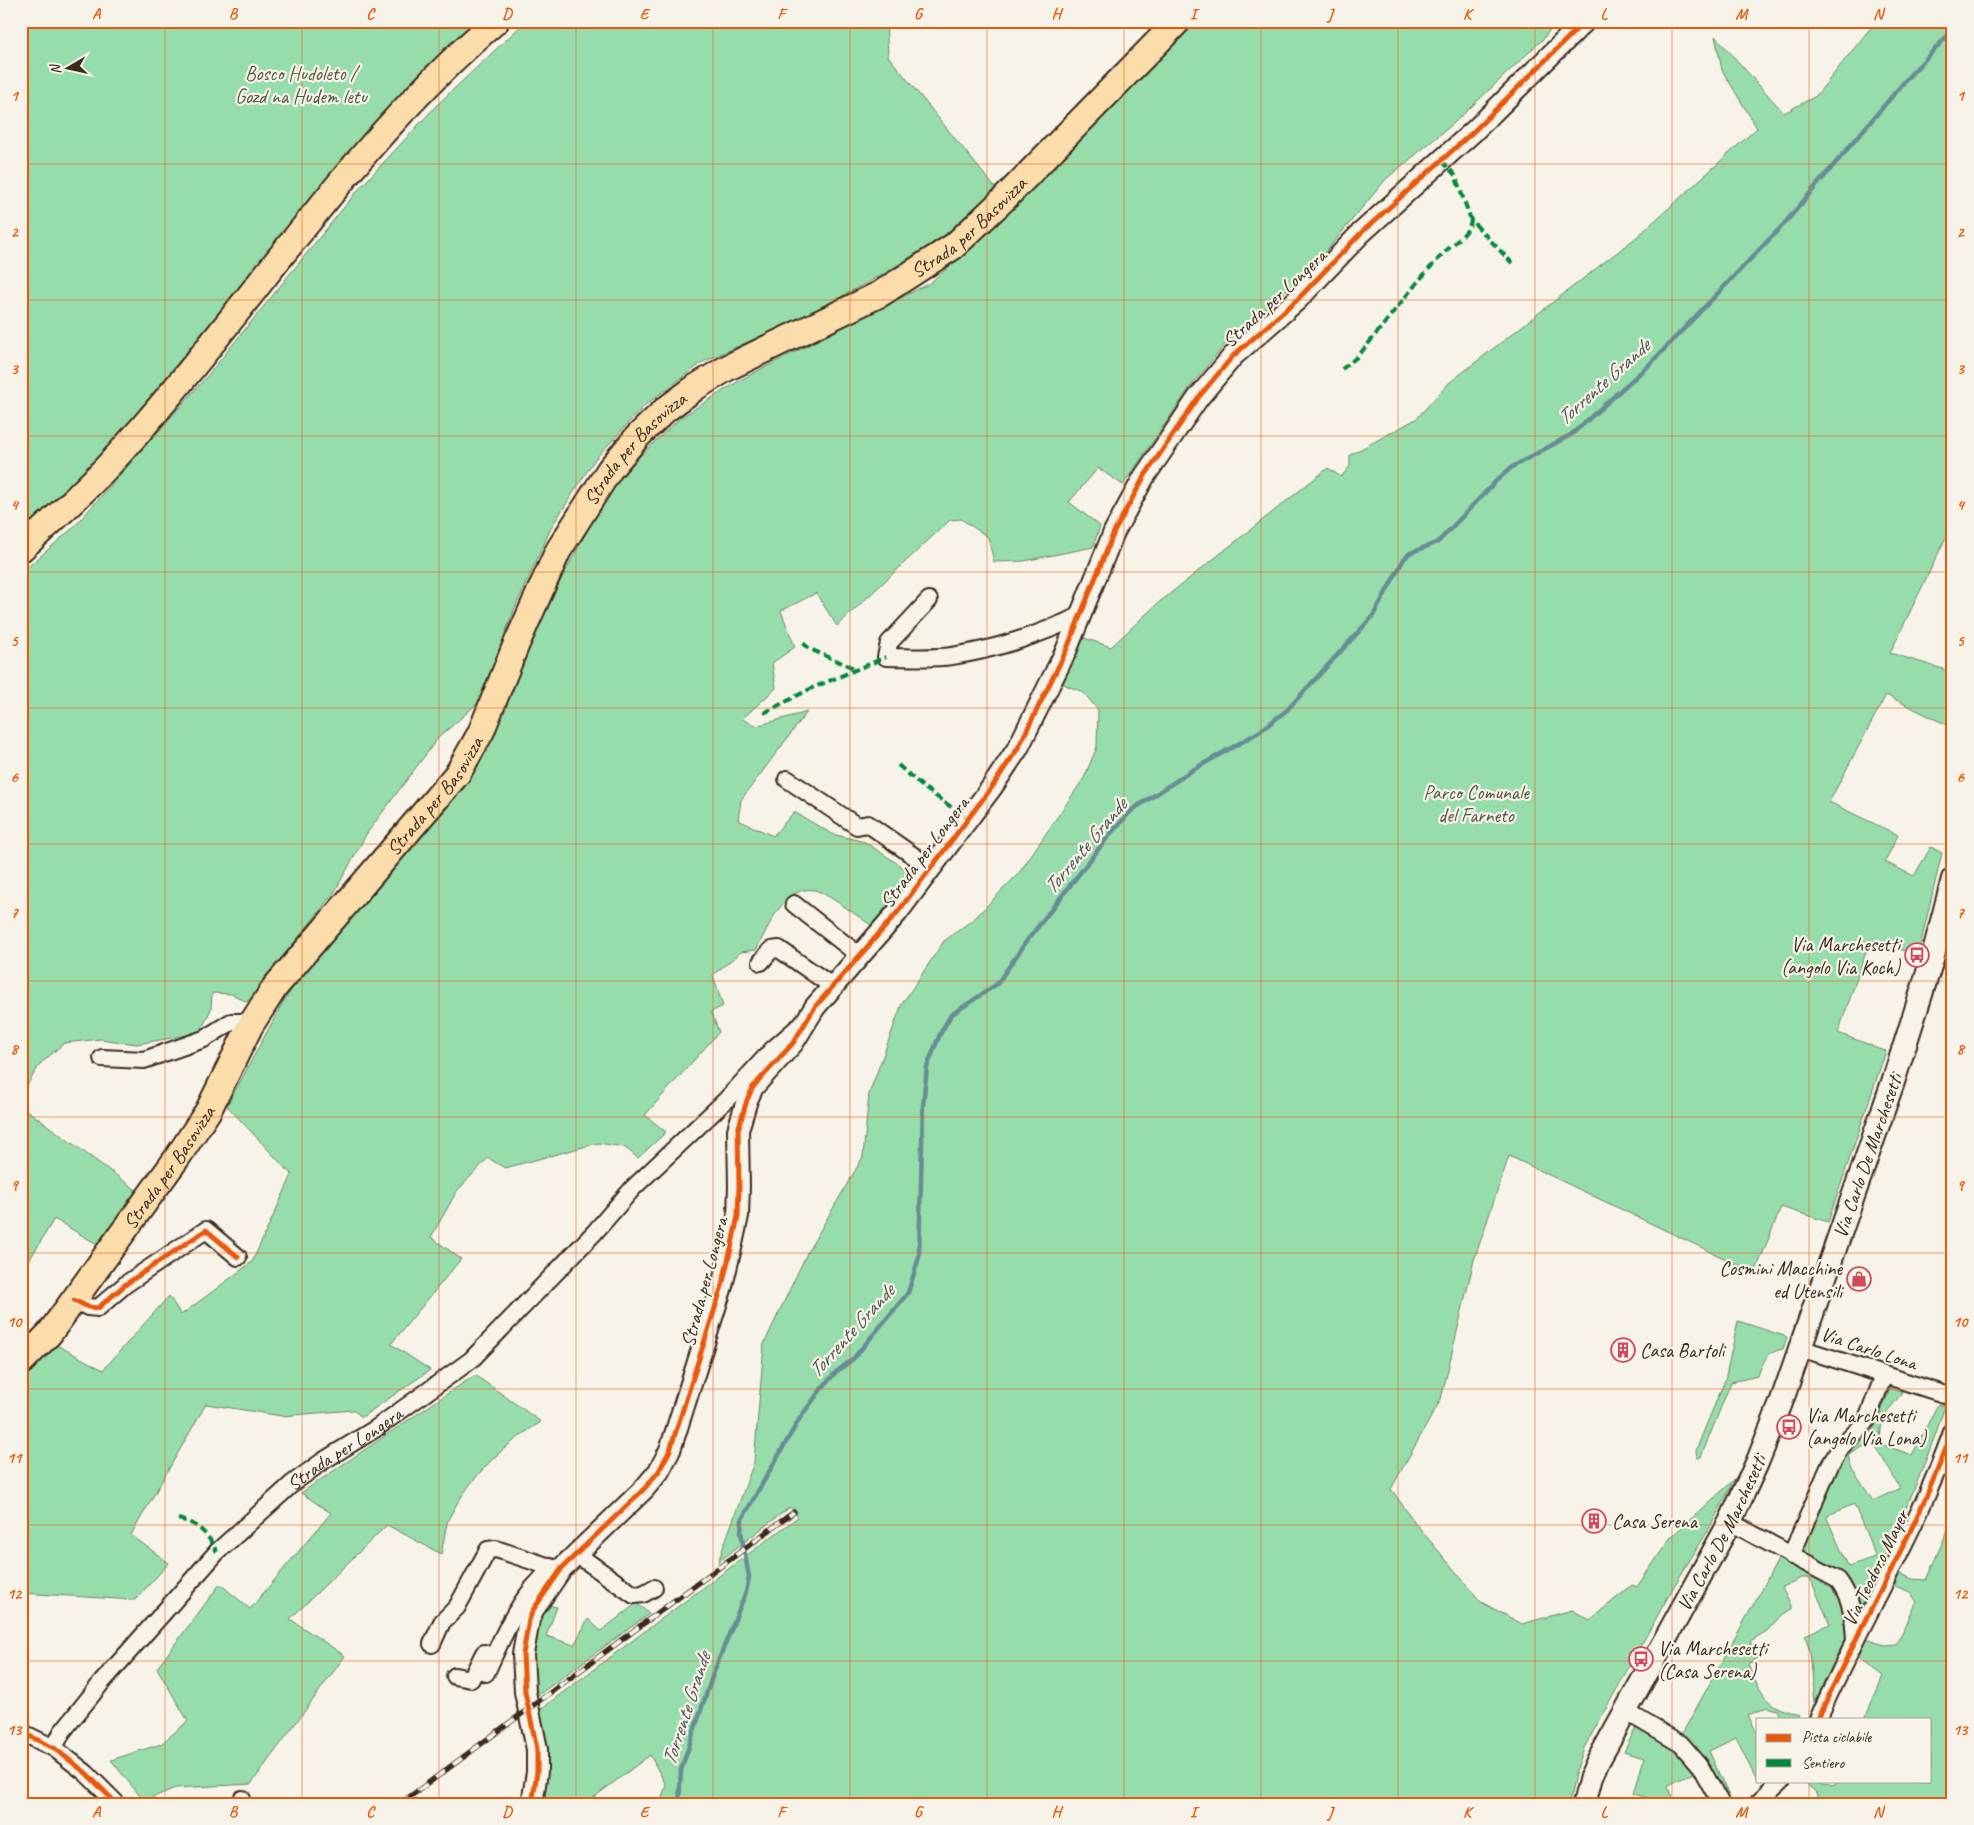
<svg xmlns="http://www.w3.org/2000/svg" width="1974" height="1825" font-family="Caveat,sans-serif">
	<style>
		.green { fill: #97ddab; stroke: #698464; fill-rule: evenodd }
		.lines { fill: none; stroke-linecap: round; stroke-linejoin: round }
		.stream { stroke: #678d95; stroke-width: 4.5 }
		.minor-casing { stroke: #3b2a1e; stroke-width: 20 }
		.tertiary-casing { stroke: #3b2a1e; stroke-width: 24 }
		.secondary-casing { stroke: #3b2a1e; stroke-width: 26 }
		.primary-casing { stroke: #3b2a1e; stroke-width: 29 }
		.minor { stroke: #f7f3e8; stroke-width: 16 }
		.tertiary { stroke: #f7f3e8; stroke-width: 20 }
		.secondary { stroke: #f7f3e8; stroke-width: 22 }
		.primary { stroke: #faddab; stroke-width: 25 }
		.rail-casing { stroke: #3b2a1e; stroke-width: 5.5 }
		.rail { stroke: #f7f3e8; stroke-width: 4; stroke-dasharray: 11; stroke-linecap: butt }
		.quiet { stroke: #00873e; stroke-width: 4; stroke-dasharray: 8 4; stroke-linecap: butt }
		.cycleway-casing { stroke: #f7f3e8; stroke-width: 8 }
		.cycleway { stroke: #e8590c; stroke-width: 5 }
		.grid { fill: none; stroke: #e8590c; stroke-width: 1; stroke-opacity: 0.55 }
		.labels { text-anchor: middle; stroke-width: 4.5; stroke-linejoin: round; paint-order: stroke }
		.park-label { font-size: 20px; fill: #525741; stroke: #f7f3e8 }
		.street-label { font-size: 20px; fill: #3b2a1e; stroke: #f7f3e8 }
		.poi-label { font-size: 20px; fill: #3b2a1e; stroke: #f7f3e8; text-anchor: start }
		.water-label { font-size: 21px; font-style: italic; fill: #4e5350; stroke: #f7f3e8 }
		.neatline { fill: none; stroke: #e8590c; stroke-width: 2 }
		.grid-label { font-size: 16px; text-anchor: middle; font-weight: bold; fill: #e8590c }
	</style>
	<rect width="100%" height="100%" fill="#f7f3e8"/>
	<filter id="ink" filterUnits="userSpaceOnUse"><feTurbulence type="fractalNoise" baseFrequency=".02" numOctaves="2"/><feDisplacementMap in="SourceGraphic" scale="10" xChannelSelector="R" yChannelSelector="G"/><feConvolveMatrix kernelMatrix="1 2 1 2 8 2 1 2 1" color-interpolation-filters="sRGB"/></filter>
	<g filter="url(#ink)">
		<!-- green -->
		<path class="green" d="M 21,21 L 479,21 L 281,236 L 114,441 L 21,533 Z
			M 526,21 L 886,21 L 888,56 L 996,189 L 942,237 L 885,273 L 805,316 L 703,362 L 645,405 L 595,459 L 552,526 L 514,610 L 479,702 L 438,738 L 367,833 L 334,893 L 247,1002 L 232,994 L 212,993 L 211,1009 L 200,1033 L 137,1044 L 100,1039 L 64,1043 L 40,1064 L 21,1095 L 21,573 L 74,527 L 209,374 L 358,190 L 437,105 Z
			M 1195,21 L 1557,21 L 1542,40 L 1454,123 L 1386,179 L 1314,266 L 1227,342 L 1193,383 L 1123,485 L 1098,468 L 1069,502 L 1100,526 L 1093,547 L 1024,561 L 994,562 L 988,537 L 961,519 L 950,520 L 837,626 L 816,593 L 781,611 L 795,647 L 772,663 L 776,688 L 742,719 L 756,726 L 807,712 L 741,800 L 738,820 L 773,836 L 794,812 L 832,834 L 865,842 L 913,874 L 871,925 C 860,918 824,891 814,890 C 783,885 768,929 756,950 L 741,952 L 713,975 L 723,1006 L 711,1012 L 719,1032 L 645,1115 L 666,1132 L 638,1158 L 624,1147 L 598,1143 L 505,1168 L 488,1158 L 457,1191 L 431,1237 L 461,1259 L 391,1344 L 430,1370 L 362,1417 L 353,1410 L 282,1416 L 206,1404 L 131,1535 L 169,1563 L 135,1600 L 21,1593 L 21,1374 L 55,1344 L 103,1370 L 169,1296 L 181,1315 L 252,1262 L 292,1175 L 227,1106 L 282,1004 L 323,942 L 447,808 L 482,760 L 529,640 L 613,482 L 680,418 L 742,379 L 930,283 L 988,233 Z
			M 1876,21 L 1953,21 L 1953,523 L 1890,653 L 1953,672 L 1953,728 L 1886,695 L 1829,802 L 1898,835 L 1885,862 L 1914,876 L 1931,847 L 1942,853 L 1918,955 L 1870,940 L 1838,1033 L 1886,1051 L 1828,1222 L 1781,1207 L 1755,1273 L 1509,1156 L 1474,1260 L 1441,1399 L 1391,1489 L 1416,1524 L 1481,1602 L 1522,1624 L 1572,1610 L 1590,1620 L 1632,1585 L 1637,1587 L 1671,1537 L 1735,1479 L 1709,1529 L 1674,1586 L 1584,1748 L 1575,1774 L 1569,1804 L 660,1804 L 666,1785 L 650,1755 L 585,1804 L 545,1804 L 546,1753 L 538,1711 L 798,1517 L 790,1507 L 718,1562 L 754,1462 L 764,1344 L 807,1253 L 863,1157 L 869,1094 L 902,1004 L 944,941 L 975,918 L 1019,873 L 1084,778 L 1097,747 L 1098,710 L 1083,692 L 1063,684 L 1081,637 L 1111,647 L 1157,604 L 1328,468 L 1341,477 L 1350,466 L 1350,455 L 1416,419 L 1449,383 L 1638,236 L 1757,128 L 1722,70 L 1715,36 L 1784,113 L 1816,96 Z
			M 21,1106 L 139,1192 L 97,1244 L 54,1219 L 21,1274 Z
			M 1738,1321 L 1787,1337 L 1783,1349 C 1766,1352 1763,1362 1758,1376 L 1731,1382 L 1701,1457 L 1697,1458 L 1696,1450 L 1725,1380 Z
			M 475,1375 L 541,1422 C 503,1445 471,1476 450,1516 C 445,1526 444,1542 441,1554 L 387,1525 L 290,1619 L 345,1656 L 251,1784 L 175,1788 L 144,1801 L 111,1760 L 161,1744 L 188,1721 L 157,1668 L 220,1584 L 250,1609 L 331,1513 L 301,1493 Z
			M 1890,1389 L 1902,1392 C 1889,1411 1878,1419 1881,1444 L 1912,1455 L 1938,1404 L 1945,1406 C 1923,1476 1890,1543 1860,1610 C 1845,1568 1841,1569 1802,1552 L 1843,1458 L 1854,1445 L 1873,1431 ZM 1875,1445 L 1900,1488 L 1873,1501 L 1852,1469 L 1848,1456 L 1864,1446 ZM 1854,1504 L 1876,1557 L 1848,1566 L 1826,1516 Z
			M 1953,1518 L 1953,1804 L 1821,1804 L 1817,1793 L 1802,1781 C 1814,1781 1823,1788 1835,1785 L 1837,1781 L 1930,1781 L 1930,1719 L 1865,1719 L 1883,1676 L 1859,1658 L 1864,1639 L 1885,1645 L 1896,1644 L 1917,1602 L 1910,1592 L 1895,1586 L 1899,1573 L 1912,1579 L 1926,1580 Z
			M 1779,1558 L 1833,1585 L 1841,1602 L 1846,1638 L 1815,1702 L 1810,1652 L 1805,1635 L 1830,1624 L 1810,1578 L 1801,1578 L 1782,1587 L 1792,1609 L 1782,1614 L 1767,1631 L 1750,1641 L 1758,1658 L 1748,1664 C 1762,1695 1764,1704 1798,1715 L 1797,1719 L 1782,1719 L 1778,1710 L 1767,1707 L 1748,1715 L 1758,1735 L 1757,1781 L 1736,1738 L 1709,1751 L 1732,1803 L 1707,1764 L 1682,1734 Z
			M 637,1603 L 649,1614 L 534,1698 L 531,1655 L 543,1604 L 557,1607 L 546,1636 L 574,1645 L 588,1619 L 601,1631 Z
			M 1637,1725 L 1673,1747 L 1693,1773 L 1667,1786 L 1675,1804 L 1647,1804 L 1648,1798 L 1634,1794 L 1644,1758 L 1624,1752 Z"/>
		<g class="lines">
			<!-- stream -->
			<path class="stream" d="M 679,1804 L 681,1770 L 713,1674 L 746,1592 L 749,1577 L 741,1532 L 742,1519 L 800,1418 L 822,1388 L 836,1372 L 853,1359 L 908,1293 L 919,1257 L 923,1105 L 927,1067 L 940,1034 L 951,1015 L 997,984 L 1026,942 L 1111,833 L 1132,810 L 1191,771 L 1259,732 L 1287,710 L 1373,616 L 1404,559 L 1410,553 L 1438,542 L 1497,480 L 1512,467 L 1572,434 L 1651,363 L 1784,224 L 1910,75 L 1953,30"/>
			<!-- minor casing -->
			<g class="minor-casing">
				<g id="minor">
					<path d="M 929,600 L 889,643 L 886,657 C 907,657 930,659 952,656 C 993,650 1043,634 1081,615"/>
					<path d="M 787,779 L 857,826 L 868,824 L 931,868"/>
					<path d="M 794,904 L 860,956"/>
					<path d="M 761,962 L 771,950 L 779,949 L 832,986"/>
					<path d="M 102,1058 L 144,1060 L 204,1039 L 231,1022 L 241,1022 L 250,1026"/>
					<path d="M 74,1300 L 88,1307 L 98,1308 L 126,1284 L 206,1230 L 238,1257"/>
					<path d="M 1800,1348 L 1953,1397"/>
					<path d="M 1730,1522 L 1838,1580 C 1852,1598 1854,1619 1855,1641"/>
					<path d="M 575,1553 L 634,1595 L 643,1594 L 654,1588"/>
					<path d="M 1791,1556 L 1830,1465 L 1841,1447 L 1866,1422 L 1884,1375"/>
					<path d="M 432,1644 L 442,1622 L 457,1607 L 488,1550 L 496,1549 L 553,1568 L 562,1568"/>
					<path d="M 486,1673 C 503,1635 520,1595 553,1568"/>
					<path d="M 455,1676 L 471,1679 L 484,1653"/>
					<path d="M 1625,1711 L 1681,1744 L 1700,1766 L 1721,1804"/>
					<path d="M 1818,1719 C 1861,1621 1918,1530 1953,1429"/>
					<path d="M 21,1732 L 54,1748 L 86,1773 L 117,1804"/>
					<path id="s1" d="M 54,1748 L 62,1732 L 102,1682 L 217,1552 L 293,1483 L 323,1461 L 375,1429 L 471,1360 L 594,1233 L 633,1188 L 725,1101 L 773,1049 L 797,1028"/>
					<path d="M 240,1804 L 242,1799"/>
					<path d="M 1757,1804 L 1781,1781"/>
				</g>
			</g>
			<!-- tertiary casing -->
			<g class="tertiary-casing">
				<path id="tertiary" d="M 532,1804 L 537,1772 L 537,1749 L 525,1692 L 523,1654 L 529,1620 L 533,1610 L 562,1568 L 644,1489 L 659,1471 L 670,1450 L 722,1286 L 732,1244 L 738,1216 L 739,1186 L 738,1130 L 747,1100 L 753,1087 L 793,1043 L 815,1007 L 897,913 L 992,787 L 1018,748 L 1066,651 L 1114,532 L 1144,477 L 1198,398 L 1233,356 L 1297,300 L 1361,233 L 1474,131 L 1585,21"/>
			</g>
			<!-- secondary casing -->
			<g class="secondary-casing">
				<g id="secondary">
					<path id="s2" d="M 1584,1804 L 1591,1777 L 1598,1761 L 1730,1522 L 1757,1463 L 1781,1403 L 1893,1082 L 1931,963 L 1953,879"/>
				</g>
			</g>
			<!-- primary casing -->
			<g class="primary-casing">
				<g id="primary">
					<path d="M 21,549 C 58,516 94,483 126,446 C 251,306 352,144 496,21"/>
					<path id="s3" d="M 21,1362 L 49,1334 L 177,1158 L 208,1111 L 250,1026 L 275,987 L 458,773 L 481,732 L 516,645 L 558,551 L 610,469 L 638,436 L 665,410 L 696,387 L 727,368 L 880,294 L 954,246 L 1004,199 L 1178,21"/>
				</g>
			</g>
			<!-- minor -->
			<use href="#minor" class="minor"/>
			<!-- tertiary -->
			<use href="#tertiary" class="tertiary"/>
			<!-- secondary -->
			<use href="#secondary" class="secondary"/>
			<!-- primary -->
			<use href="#primary" class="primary"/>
			<!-- rail casing -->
			<g class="rail-casing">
				<path id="rail" d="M 400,1804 L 794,1512"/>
			</g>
			<!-- rail -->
			<use href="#rail" class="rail"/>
			<!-- quiet -->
			<path class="quiet" d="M 1442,161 L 1455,175 L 1471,220 L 1512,263
				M 1342,369 L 1358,356 C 1387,322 1413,284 1445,252 C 1453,243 1470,233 1471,220
				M 803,643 L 810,649 L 856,669
				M 764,713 L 810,689 L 886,657
				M 898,765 L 923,787 L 968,819
				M 178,1519 C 198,1523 208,1534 217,1552
				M 429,1804 L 431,1801"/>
			<!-- cycleway casing -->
			<g class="cycleway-casing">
				<path id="cycleway" d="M 74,1300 L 88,1307 L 98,1308 L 126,1284 L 206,1230 L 238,1257
					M 1818,1719 C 1861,1621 1918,1530 1953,1429
					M 21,1732 L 54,1748 L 86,1773 L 117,1804
					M 532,1804 L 537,1772 L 537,1749 L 525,1692 L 523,1654 L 529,1620 L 533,1610 L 562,1568 L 644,1489 L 659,1471 L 670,1450 L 722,1286 L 732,1244 L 738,1216 L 739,1186 L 738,1130 L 747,1100 L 753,1087 L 793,1043 L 815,1007 L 897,913 L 992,787 L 1018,748 L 1066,651 L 1114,532 L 1144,477 L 1198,398 L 1233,356 L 1297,300 L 1361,233 L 1474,131 L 1585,21"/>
			</g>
			<!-- cycleway -->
			<use href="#cycleway" class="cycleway"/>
		</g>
	</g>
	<!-- grid -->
	<path class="grid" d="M 165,21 L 165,1804M 302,21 L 302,1804M 439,21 L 439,1804M 576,21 L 576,1804M 713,21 L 713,1804M 850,21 L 850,1804M 987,21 L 987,1804M 1124,21 L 1124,1804M 1261,21 L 1261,1804M 1398,21 L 1398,1804M 1535,21 L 1535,1804M 1672,21 L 1672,1804M 1809,21 L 1809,1719M 21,164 L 1953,164M 21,300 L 1953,300M 21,436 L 1953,436M 21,572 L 1953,572M 21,708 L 1953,708M 21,844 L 1953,844M 21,981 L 1953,981M 21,1117 L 1953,1117M 21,1253 L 1953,1253M 21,1389 L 1953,1389M 21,1525 L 1953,1525M 21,1661 L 1953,1661M 1809,1781 L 1809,1804"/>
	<!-- icons -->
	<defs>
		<g id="bus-ring" transform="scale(1.25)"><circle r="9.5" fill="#f7f3e8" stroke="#d1495b" stroke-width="1.5"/><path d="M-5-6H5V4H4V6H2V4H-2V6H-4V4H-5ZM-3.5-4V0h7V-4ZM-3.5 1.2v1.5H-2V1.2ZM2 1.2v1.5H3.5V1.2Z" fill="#d1495b"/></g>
		<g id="shop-ring" transform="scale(1.25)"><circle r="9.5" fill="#f7f3e8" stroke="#d1495b" stroke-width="1.5"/><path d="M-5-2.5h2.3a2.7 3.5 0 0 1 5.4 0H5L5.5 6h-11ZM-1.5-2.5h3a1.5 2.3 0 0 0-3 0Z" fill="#d1495b"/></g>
		<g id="building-ring" transform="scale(1.25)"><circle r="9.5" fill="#f7f3e8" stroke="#d1495b" stroke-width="1.5"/><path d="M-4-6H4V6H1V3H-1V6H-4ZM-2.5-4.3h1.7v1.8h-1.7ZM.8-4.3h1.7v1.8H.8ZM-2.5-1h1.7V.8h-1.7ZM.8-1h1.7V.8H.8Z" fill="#d1495b"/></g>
	</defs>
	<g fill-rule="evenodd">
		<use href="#bus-ring" x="1917" y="955"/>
		<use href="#shop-ring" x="1859" y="1279"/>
		<use href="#building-ring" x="1623" y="1350"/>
		<use href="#bus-ring" x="1789" y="1427"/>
		<use href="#building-ring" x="1594" y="1521"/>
		<use href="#bus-ring" x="1641" y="1659"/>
	</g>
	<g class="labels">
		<!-- park labels -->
		<g class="park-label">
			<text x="301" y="80">Bosco Hudoleto /<tspan x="301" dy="23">Gozd na Hudem letu</tspan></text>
			<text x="1476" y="799">Parco Comunale<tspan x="1476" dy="23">del Farneto</tspan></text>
		</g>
		<!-- street labels -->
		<g class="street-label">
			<text dy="7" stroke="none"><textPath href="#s3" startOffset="1514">Strada per Basovizza</textPath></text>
			<text transform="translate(1274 298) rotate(-43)" y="7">Strada per Longera</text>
			<text dy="7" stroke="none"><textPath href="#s3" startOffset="1109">Strada per Basovizza</textPath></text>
			<text dy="7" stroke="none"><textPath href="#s3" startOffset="704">Strada per Basovizza</textPath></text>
			<text transform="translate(924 852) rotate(-53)" y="7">Strada per Longera</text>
			<text dy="7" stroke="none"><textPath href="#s2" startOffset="710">Via Carlo De Marchesetti</textPath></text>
			<text dy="7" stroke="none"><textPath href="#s3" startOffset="245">Strada per Basovizza</textPath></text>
			<text transform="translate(704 1282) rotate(-75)" y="7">Strada per Longera</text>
			<text transform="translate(1869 1348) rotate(18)" y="7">Via Carlo Lona</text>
			<text dy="7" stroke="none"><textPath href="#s1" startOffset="420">Strada per Longera</textPath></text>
			<text dy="7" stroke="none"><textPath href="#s2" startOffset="305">Via Carlo De Marchesetti</textPath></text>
			<text transform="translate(1875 1568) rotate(-64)" y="7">Via Teodoro Mayer</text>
		</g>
		<!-- poi labels -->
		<g class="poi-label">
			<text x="1900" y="951" text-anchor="end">Via Marchesetti<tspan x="1900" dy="23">(angolo Via Koch)</tspan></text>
			<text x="1842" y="1275" text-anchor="end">Cosmini Macchine<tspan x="1842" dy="23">ed Utensili</tspan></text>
			<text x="1640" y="1357">Casa Bartoli</text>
			<text x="1806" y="1422">Via Marchesetti<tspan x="1806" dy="23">(angolo Via Lona)</tspan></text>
			<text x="1612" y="1528">Casa Serena</text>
			<text x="1658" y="1655">Via Marchesetti<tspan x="1658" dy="23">(Casa Serena)</tspan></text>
		</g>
		<!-- water labels -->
		<g class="water-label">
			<text transform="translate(1603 382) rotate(-42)" y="7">Torrente Grande</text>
			<text transform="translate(1085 846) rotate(-50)" y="7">Torrente Grande</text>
			<text transform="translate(851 1331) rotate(-48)" y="7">Torrente Grande</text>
			<text transform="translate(686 1709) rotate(-72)" y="7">Torrente Grande</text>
		</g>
	</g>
	<!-- margin -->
	<rect width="1974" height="1825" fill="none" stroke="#f7f3e8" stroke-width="55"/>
	<!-- legend -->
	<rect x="1756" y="1718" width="175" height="65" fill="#f7f3e8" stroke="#aca397"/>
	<rect x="1766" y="1734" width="25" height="8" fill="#e8590c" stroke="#aca397"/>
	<text x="1802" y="1742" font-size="15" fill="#3b2a1e">Pista ciclabile</text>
	<rect x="1766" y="1759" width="25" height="8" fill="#00873e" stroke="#aca397"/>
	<text x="1802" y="1768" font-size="15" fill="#3b2a1e">Sentiero</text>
	<!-- north arrow -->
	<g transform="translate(68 68) rotate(261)" stroke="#f7f3e8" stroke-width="4" paint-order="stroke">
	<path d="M0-4L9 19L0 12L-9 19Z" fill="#3b2a1e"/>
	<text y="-8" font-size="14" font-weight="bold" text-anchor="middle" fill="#3b2a1e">N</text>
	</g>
	<rect x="28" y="28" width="1918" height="1770" class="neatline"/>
	<g class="grid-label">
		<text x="96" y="19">A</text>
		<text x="233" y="19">B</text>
		<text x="370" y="19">C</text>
		<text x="507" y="19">D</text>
		<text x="644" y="19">E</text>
		<text x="781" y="19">F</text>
		<text x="918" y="19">G</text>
		<text x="1056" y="19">H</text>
		<text x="1193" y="19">I</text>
		<text x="1330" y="19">J</text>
		<text x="1467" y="19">K</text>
		<text x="1604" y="19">L</text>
		<text x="1741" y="19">M</text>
		<text x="1878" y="19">N</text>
		<text x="14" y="101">1</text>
		<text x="1960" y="101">1</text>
		<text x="14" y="237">2</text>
		<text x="1960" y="237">2</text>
		<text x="14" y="374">3</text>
		<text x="1960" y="374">3</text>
		<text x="14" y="510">4</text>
		<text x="1960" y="510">4</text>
		<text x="14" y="646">5</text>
		<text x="1960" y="646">5</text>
		<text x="14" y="782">6</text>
		<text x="1960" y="782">6</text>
		<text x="14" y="918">7</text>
		<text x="1960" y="918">7</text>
		<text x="14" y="1054">8</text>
		<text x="1960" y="1054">8</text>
		<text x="14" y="1190">9</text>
		<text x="1960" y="1190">9</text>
		<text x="14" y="1327">10</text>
		<text x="1960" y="1327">10</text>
		<text x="14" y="1463">11</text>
		<text x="1960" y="1463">11</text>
		<text x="14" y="1599">12</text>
		<text x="1960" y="1599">12</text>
		<text x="14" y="1735">13</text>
		<text x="1960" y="1735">13</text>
		<text x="96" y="1817">A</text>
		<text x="233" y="1817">B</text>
		<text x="370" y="1817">C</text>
		<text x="507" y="1817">D</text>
		<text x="644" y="1817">E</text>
		<text x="781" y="1817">F</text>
		<text x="918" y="1817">G</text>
		<text x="1056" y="1817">H</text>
		<text x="1193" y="1817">I</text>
		<text x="1330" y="1817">J</text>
		<text x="1467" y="1817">K</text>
		<text x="1604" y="1817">L</text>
		<text x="1741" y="1817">M</text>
		<text x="1878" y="1817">N</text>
	</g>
</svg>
